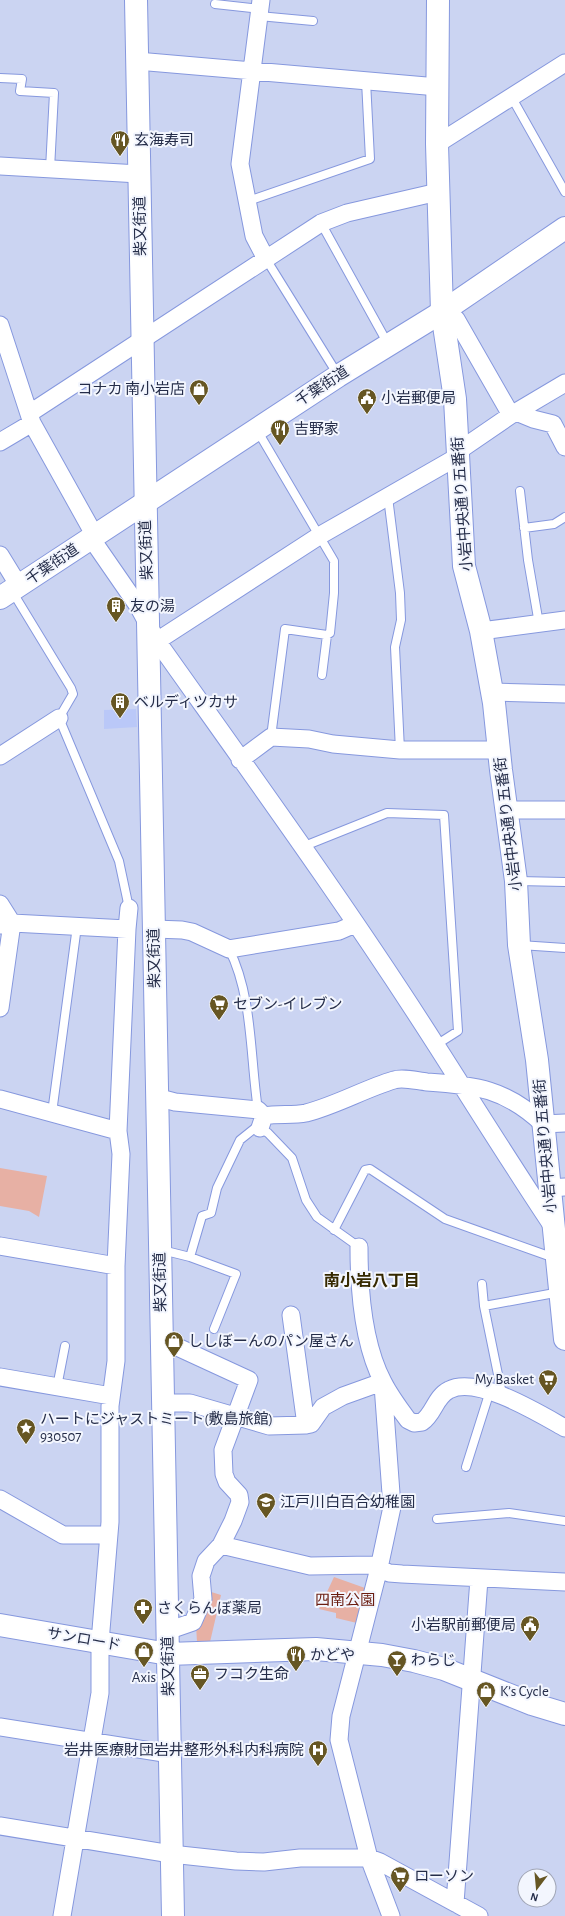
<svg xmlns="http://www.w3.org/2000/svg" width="565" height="1916" font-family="'Alegreya Sans','Noto Sans JP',sans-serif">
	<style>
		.built { fill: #bac8f8 }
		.green { fill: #e7b0a4 }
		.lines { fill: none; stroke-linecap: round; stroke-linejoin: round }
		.lane-casing { stroke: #8698de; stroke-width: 10 }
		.street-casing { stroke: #8698de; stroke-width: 19 }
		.secondary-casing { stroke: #8698de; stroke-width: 24 }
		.highway-casing { stroke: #8698de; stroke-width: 24 }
		.lane { stroke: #fff; stroke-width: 8 }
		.street { stroke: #fff; stroke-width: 17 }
		.secondary { stroke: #fff; stroke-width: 22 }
		.highway { stroke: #fff; stroke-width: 22 }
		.labels { text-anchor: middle; stroke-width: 4; stroke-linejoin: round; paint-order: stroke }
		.poi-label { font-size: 15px; fill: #252d49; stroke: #f3f6fe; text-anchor: start }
		.street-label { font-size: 15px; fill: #252d49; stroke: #f3f6fe }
		.park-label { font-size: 15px; fill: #6b1d10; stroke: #f3f6fe }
		.neighbourhood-label { font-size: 16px; font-weight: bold; fill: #352900; stroke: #f3f6fe }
	</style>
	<rect width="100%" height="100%" fill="#cbd4f2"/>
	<!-- built -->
	<path class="built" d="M 136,709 L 137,727 L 104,729 L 104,710 Z"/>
	<!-- green -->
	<path class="green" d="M 0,1168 L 47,1176 L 39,1217 L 29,1211 L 0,1206 Z
		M 334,1577 L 365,1588 L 357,1623 L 336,1618 L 336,1613 L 319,1609 Z
		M 208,1591 L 221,1595 L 210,1642 L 197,1642 L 196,1625 Z"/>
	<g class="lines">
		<!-- lane casing -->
		<g class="lane-casing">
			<path id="lane" d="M 215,4 L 260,9
				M 259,16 L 313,21
				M 0,78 L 22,79 L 20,91 L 54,93 L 50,169
				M 512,98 L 565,192
				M 248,201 L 370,159 L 366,81
				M 321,223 L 388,344
				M 266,259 L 338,375
				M 257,430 L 334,561 L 334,593 L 330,633 L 327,635 L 322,675
				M 520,491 L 528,560 L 539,624
				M 388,497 L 400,593 L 401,620 L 395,647 L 400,750
				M 524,528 L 554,524 L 565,517
				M 12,591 L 71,688 L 73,694 L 59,718 L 119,861 L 129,908
				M 271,737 L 285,629 L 327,635
				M 302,847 L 387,813 L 444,815 L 458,1031 L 436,1045
				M 518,881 L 565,882
				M 520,945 L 565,948
				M 229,949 C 253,996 250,1058 258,1110
				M 52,1113 L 77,926
				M 334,1230 L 365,1170 L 370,1169 L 445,1219 L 546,1255 L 555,1256
				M 162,1250 L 190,1257 L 202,1216 L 211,1213 L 217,1188 L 240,1140 L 255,1128 L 260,1128 L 268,1133 L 292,1158 L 306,1200 L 317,1217 L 359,1247
				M 190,1257 L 236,1274 L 214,1329
				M 482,1284 L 484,1306
				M 57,1387 L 65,1346
				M 502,1394 L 484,1306 L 560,1292
				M 466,1467 L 490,1391
				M 437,1519 L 509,1513 L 565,1521"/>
		</g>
		<!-- street casing -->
		<g class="street-casing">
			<path id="street" d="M 261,0 L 240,164 L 254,236 L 266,259
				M 137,61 L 438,87
				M 437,144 L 565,63
				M 0,166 L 139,174
				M 442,312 L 456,319 L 511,415
				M 0,325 L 32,423 L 95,536
				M 516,412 L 533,419 L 553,424 L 565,447
				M 30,413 L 321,223 L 347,213 L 438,192
				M 0,442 L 32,423
				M 457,452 L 511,415 L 565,383
				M 91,538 L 138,606 L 157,641 C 252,775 348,907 436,1045 C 475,1106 513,1167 553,1227
				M 0,555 L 19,586
				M 481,631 L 565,620
				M 157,641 L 319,536 L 457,457
				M 492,692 L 565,694
				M 0,756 L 59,718
				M 240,760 L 271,737 L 309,739 L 333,744 L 400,750 L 499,750
				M 507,810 L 565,810
				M 0,904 L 12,923 L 0,1008
				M 0,925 L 12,923 L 127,929
				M 154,929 L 182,930 L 192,932 L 229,949 L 339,931 L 355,924
				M 156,1097 L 175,1102 L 258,1110 L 264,1116
				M 0,1099 L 118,1131
				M 260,1128 L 264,1116 C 278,1113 292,1116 306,1113 C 337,1105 364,1089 394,1080 C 403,1077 417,1081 427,1082 C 476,1085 506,1089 543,1124 L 565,1123
				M 549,1188 L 565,1187
				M 0,1246 L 116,1266
				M 359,1247 C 359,1290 363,1344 383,1382 C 390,1396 399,1408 408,1420 L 414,1423 L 422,1422 C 434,1414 435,1397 449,1390 C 477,1375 540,1414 565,1428
				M 291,1315 L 306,1425
				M 160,1339 L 249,1380 L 223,1450 L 224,1474 L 227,1482 L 239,1495 L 240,1502 L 233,1521 L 221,1545 L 206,1561 L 201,1576 L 203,1599 L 193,1622 L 167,1631
				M 0,1377 L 111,1396
				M 162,1403 L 190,1403 L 269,1426 L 306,1425 L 311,1424 L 323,1407 L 343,1396 L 382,1382
				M 0,1499 L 63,1535 L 109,1535
				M 221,1545 L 310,1566 L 373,1565 L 379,1568 L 392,1507 L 383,1385
				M 0,1727 L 170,1754
				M 0,1826 L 171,1854 L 236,1861 L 264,1862 L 300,1858 L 369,1858 L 380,1862 L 479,1916
				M 455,1903 L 479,1579
				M 62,1916 L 100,1693 L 100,1642 L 110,1522 L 110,1406 L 116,1361 L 116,1266 L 121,1154 L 118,1131 L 127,929 L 129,908
				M 391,1916 L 369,1858 L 339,1740 L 341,1716 L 379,1568 L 389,1573 L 402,1574 L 565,1582"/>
		</g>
		<!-- secondary casing -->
		<g class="secondary-casing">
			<path id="secondary" d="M 136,0 L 173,1916
				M 438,0 L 437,144 L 442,312 L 455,399 L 464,566 L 481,631 L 494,703 L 501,770 L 516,881 L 519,945 L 537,1060 L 565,1339
				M 0,1625 L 168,1654 L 316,1649 L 382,1655 L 414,1661 L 444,1669 L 532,1704 L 565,1714"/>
		</g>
		<!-- highway casing -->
		<g class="highway-casing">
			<path id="highway" d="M 0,598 L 338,376 L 442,312 L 565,228"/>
		</g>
		<!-- lane -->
		<use href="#lane" class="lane"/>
		<!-- street -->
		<use href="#street" class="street"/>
		<!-- secondary -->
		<use href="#secondary" class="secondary"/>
		<!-- highway -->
		<use href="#highway" class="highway"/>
	</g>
	<!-- icons -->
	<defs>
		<g id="restaurant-pin" transform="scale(1)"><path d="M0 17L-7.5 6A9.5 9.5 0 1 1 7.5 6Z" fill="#665623" stroke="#f3f6fe"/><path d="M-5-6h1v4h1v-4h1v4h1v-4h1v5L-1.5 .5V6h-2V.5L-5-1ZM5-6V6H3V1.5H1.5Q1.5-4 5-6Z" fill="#fff"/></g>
		<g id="shop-pin" transform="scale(1)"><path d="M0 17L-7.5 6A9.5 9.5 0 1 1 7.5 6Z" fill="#665623" stroke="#f3f6fe"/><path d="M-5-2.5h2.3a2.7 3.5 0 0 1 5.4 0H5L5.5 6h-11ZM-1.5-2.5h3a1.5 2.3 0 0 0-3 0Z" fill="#fff"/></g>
		<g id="civic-pin" transform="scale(1)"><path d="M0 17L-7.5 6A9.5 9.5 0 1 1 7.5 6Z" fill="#665623" stroke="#f3f6fe"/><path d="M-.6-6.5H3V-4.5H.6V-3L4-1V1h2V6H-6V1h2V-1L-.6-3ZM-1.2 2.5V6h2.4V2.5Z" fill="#fff"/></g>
		<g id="building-pin" transform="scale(1)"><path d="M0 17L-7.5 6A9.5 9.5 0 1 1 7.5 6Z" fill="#665623" stroke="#f3f6fe"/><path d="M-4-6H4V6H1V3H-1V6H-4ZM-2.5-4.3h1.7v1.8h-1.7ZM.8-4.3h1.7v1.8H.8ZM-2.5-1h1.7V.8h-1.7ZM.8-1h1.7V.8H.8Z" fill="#fff"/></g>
		<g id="supermarket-pin" transform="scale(1)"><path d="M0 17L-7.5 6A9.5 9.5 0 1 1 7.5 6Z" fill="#665623" stroke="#f3f6fe"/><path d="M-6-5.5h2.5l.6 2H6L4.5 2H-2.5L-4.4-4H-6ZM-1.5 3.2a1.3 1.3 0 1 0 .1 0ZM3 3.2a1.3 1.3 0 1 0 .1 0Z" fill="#fff"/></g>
		<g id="sight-pin" transform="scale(1)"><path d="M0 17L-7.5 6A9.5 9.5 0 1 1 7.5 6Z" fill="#665623" stroke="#f3f6fe"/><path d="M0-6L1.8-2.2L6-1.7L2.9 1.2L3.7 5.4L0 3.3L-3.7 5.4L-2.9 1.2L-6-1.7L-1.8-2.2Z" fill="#fff"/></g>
		<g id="school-pin" transform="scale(1)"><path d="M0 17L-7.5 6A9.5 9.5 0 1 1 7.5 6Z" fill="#665623" stroke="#f3f6fe"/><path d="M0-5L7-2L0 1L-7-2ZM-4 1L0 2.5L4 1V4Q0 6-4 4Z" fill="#fff"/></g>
		<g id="pharmacy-pin" transform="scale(1)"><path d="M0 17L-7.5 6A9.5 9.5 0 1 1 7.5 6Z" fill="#665623" stroke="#f3f6fe"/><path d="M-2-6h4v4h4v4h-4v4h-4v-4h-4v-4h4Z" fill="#fff"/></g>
		<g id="bar-pin" transform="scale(1)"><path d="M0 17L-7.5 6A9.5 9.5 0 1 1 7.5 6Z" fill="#665623" stroke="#f3f6fe"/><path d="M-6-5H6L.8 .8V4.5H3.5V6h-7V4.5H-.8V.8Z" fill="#fff"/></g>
		<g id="office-pin" transform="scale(1)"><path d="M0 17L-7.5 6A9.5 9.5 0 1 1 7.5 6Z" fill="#665623" stroke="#f3f6fe"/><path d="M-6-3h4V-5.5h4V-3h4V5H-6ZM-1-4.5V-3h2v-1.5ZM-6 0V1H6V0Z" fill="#fff"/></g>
		<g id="hospital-pin" transform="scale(1)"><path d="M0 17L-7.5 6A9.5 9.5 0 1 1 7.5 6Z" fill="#665623" stroke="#f3f6fe"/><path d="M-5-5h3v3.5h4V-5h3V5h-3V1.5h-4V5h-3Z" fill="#fff"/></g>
	</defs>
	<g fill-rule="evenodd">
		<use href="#restaurant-pin" x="120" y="140"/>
		<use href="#shop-pin" x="199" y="389"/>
		<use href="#civic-pin" x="367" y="398"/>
		<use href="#restaurant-pin" x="280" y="429"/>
		<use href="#building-pin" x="116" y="606"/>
		<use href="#building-pin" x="120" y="702"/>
		<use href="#supermarket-pin" x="219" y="1004"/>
		<use href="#shop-pin" x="174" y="1341"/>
		<use href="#supermarket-pin" x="548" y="1379"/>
		<use href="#sight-pin" x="26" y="1428"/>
		<use href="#school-pin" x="266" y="1502"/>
		<use href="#pharmacy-pin" x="143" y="1608"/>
		<use href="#civic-pin" x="530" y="1625"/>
		<use href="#shop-pin" x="144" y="1651"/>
		<use href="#restaurant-pin" x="296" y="1655"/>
		<use href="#bar-pin" x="397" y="1660"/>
		<use href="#office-pin" x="200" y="1674"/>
		<use href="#shop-pin" x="486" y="1691"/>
		<use href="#hospital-pin" x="318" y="1750"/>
		<use href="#supermarket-pin" x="400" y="1876"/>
	</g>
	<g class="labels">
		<!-- poi labels -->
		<g class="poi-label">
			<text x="134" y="145">玄海寿司</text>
			<text x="185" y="394" text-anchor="end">コナカ 南小岩店</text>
			<text x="381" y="403">小岩郵便局</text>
			<text x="294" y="434">吉野家</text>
			<text x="130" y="611">友の湯</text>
			<text x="134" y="707">ベルディツカサ</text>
			<text x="233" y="1009">セブン-イレブン</text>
			<text x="188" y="1346">ししぼーんのパン屋さん</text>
			<text x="534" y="1384" text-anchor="end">My Basket</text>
			<text x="40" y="1424">ハートにジャストミート(敷島旅館)<tspan x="40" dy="17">930507</tspan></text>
			<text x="280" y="1507">江戸川白百合幼稚園</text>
			<text x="157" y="1613">さくらんぼ薬局</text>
			<text x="516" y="1630" text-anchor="end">小岩駅前郵便局</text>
			<text x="310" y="1660">かどや</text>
			<text x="411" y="1665">わらじ</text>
			<text x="214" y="1679">フコク生命</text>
			<text x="144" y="1682" text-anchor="middle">Axis</text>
			<text x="500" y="1696">K’s Cycle</text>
			<text x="304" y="1755" text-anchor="end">岩井医療財団岩井整形外科内科病院</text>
			<text x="414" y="1881">ローソン</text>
		</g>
		<!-- street labels -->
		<g class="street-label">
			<text transform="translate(140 226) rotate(-91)" y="5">柴又街道</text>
			<text transform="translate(322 386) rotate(-33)" y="5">千葉街道</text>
			<text transform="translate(462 504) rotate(-94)" y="5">小岩中央通り五番街</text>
			<text transform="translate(146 550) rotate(-92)" y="5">柴又街道</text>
			<text transform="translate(52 564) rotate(-34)" y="5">千葉街道</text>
			<text transform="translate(508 824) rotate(-97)" y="5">小岩中央通り五番街</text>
			<text transform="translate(154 958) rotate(-91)" y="5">柴又街道</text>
			<text transform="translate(545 1146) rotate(-95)" y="5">小岩中央通り五番街</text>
			<text transform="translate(160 1282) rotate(-91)" y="5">柴又街道</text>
			<text transform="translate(84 1639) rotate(10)" y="5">サンロード</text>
			<text transform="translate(168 1666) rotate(-91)" y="5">柴又街道</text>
		</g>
		<!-- park labels -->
		<g class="park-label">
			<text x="345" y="1605">四南公園</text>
		</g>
		<!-- neighbourhood labels -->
		<g class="neighbourhood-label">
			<text x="372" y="1286">南小岩八丁目</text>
		</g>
	</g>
	<!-- north arrow -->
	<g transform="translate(537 1888) rotate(196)"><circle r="19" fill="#f3f6fe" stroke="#a1a6b6"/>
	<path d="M0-3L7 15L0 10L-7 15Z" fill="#665623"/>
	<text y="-6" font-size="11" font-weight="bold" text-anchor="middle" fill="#252d49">N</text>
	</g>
</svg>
